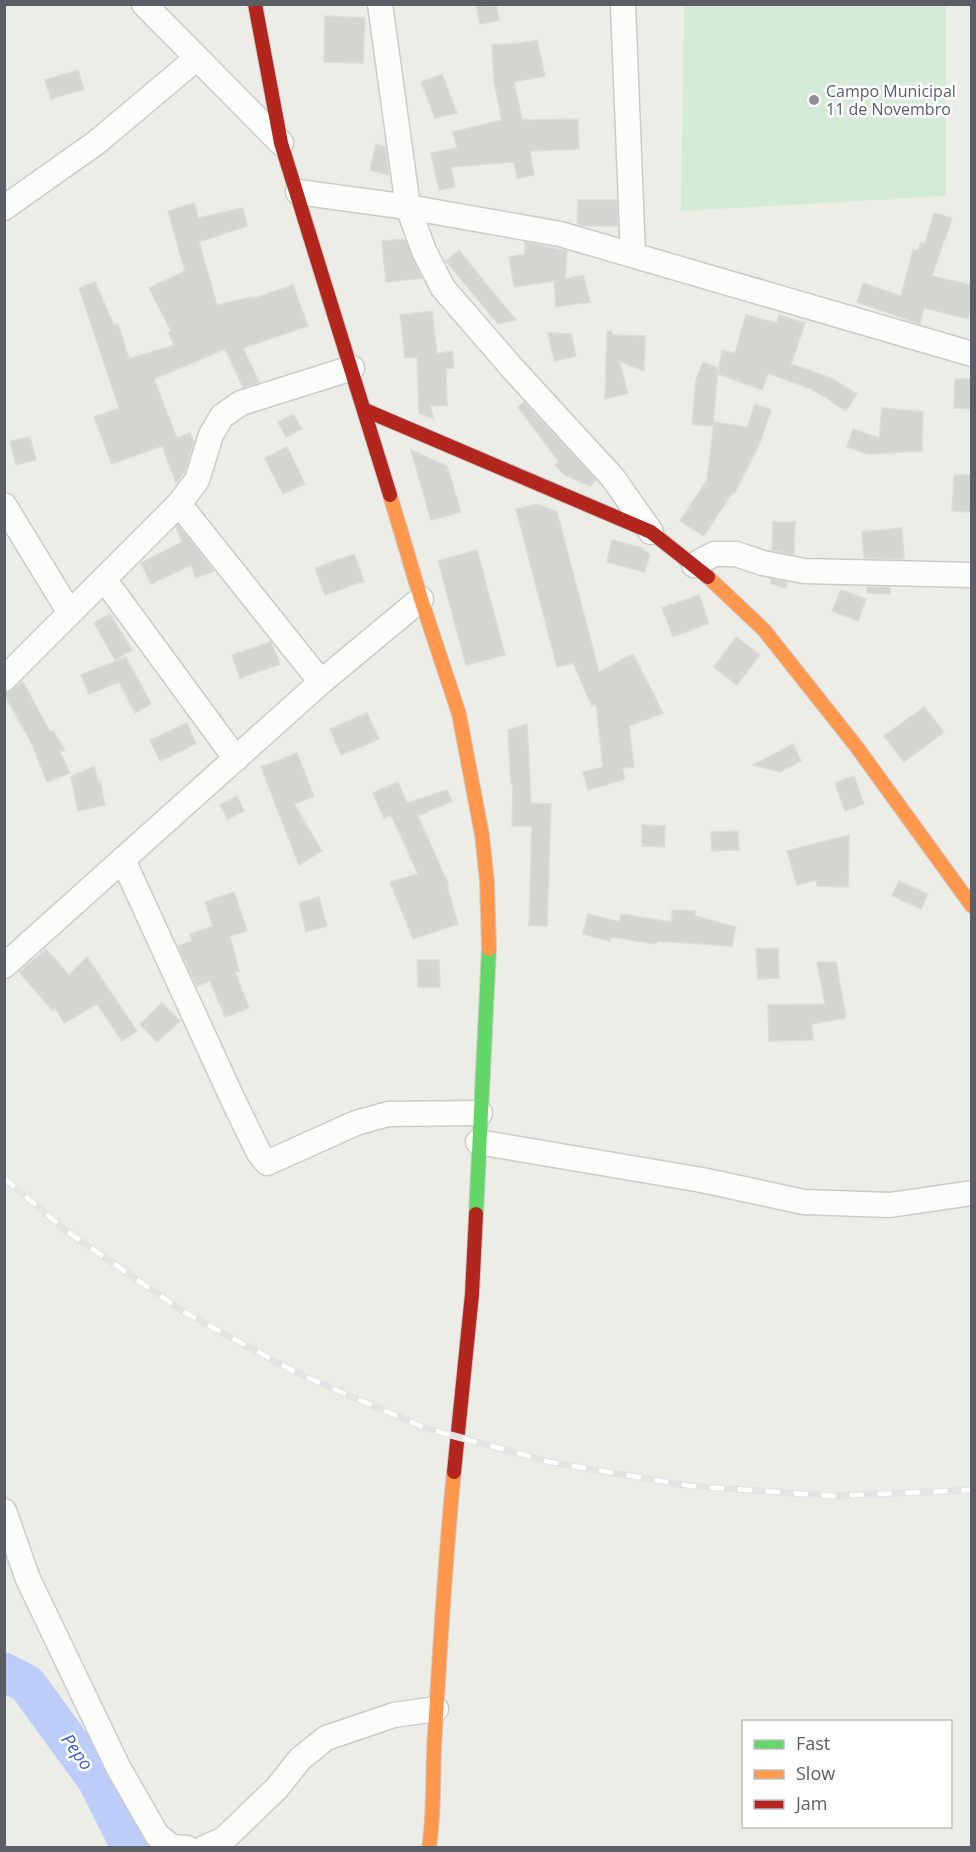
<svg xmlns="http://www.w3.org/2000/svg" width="976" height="1852" font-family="'Open Sans',sans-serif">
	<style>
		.green { fill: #d3ebd7 }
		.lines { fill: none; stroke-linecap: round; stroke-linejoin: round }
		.river { stroke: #bbcdf8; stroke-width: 39 }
		.building { fill: #d4d4d0; stroke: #dcdcd6; stroke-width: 1.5 }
		.street-casing { stroke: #cbcbca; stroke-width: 27 }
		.fast-casing { stroke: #cccccd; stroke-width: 16 }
		.slow-casing { stroke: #cccccd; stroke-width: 16 }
		.jam-casing { stroke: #cccccd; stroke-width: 16 }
		.street { stroke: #fcfcfb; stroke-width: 24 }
		.fast { stroke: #63d668; stroke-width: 14 }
		.slow { stroke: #ff974d; stroke-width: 14 }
		.jam { stroke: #b3261e; stroke-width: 14 }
		.rail-casing { stroke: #e4e4e4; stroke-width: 7 }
		.rail { stroke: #fff; stroke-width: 4.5; stroke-dasharray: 14; stroke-linecap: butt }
		.poi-dot { fill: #8f9093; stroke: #fff; stroke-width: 2 }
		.labels { text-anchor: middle; stroke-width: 5; stroke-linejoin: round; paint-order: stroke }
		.poi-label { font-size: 16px; fill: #5c5e66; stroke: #fff; text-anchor: start }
		.water-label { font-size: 18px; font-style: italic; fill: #3b5acf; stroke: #fff }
	</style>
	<rect width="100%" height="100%" fill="#edede7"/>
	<!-- green -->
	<path class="green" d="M 684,5 L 946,5 L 946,196 L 681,211 Z"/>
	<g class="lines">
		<!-- river -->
		<path class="river" d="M 4,1672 L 27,1684 L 97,1780 L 131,1848"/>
	</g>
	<!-- building -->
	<path class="building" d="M 476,4 L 496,4 L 499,20 L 480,24 Z
		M 325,16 L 365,18 L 363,63 L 324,62 Z
		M 537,40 L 545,76 L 514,82 L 522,120 L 578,119 L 579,149 L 530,151 L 534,175 L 517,178 L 514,162 L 451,167 L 455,187 L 439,190 L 431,153 L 457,148 L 453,132 L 502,120 L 494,82 L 492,45 L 521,43 Z
		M 78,70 L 84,89 L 51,99 L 45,80 Z
		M 442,74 L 457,113 L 435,118 L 421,82 Z
		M 376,144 L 385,146 L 389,175 L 370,170 Z
		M 578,200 L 617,200 L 618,226 L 585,226 L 577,224 Z
		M 194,203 L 198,218 L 243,208 L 247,226 L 199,242 L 217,305 L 252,297 L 252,299 L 293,285 L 308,326 L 243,348 L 259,382 L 243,387 L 225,349 L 154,379 L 177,438 L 190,433 L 194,442 L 184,473 L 176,483 L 162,446 L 112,464 L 94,417 L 119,408 L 79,288 L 95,282 L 114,325 L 118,324 L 129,359 L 174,345 L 168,332 L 171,331 L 149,288 L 185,271 L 168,211 Z
		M 934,213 L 952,218 L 932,276 L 972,285 L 972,303 L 968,319 L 924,308 L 920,324 L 857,302 L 863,283 L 901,296 L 913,250 L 918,250 L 921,242 L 925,244 Z
		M 405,239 L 422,278 L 386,282 L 382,241 Z
		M 525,242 L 567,251 L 565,279 L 583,275 L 590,302 L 556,307 L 554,281 L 561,280 L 514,287 L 509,257 L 525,254 Z
		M 459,250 L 483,280 L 516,320 L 498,324 L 446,261 Z
		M 432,311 L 437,354 L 452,351 L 454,368 L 446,369 L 447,405 L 430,406 L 434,419 L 419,413 L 417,357 L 405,358 L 400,315 Z
		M 746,315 L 777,323 L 779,315 L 805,323 L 791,364 L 831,378 L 857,394 L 846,411 L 812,389 L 768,373 L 762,390 L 718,374 L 722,350 L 735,353 Z
		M 611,331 L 613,335 L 645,336 L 644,371 L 619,361 L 628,393 L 605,399 L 607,332 Z
		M 548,333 L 571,334 L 576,356 L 554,361 Z
		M 703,362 L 718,368 L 713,426 L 692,424 L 696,379 Z
		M 955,379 L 972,379 L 972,409 L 954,408 Z
		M 524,402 L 596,480 L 590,486 L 563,474 L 555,465 L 559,462 L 518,407 Z
		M 755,404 L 771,410 L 759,445 L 734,494 L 732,493 L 704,536 L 680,521 L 707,480 L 714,422 L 747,427 Z
		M 882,408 L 923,412 L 922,451 L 868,454 L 847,447 L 853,429 L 879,438 Z
		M 293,414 L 302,429 L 286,437 L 278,422 Z
		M 30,437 L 36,460 L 16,465 L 10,441 Z
		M 287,447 L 305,484 L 283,494 L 265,458 Z
		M 411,450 L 447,466 L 461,512 L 431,520 Z
		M 954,475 L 972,475 L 971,512 L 952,511 Z
		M 538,504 L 557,512 L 599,672 L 633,654 L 663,713 L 629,726 L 634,767 L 622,768 L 625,779 L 588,790 L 583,772 L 603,767 L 596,704 L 592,706 L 573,663 L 557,667 L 516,509 Z
		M 773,522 L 795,522 L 794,555 L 772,550 Z
		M 178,525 L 214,571 L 196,578 L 191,565 L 151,584 L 141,563 L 182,542 L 176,527 Z
		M 902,528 L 904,559 L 864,558 L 862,532 Z
		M 612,540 L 639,547 L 650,554 L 645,572 L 607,562 Z
		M 477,550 L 505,655 L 466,665 L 438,561 Z
		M 354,554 L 364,581 L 325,595 L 315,568 Z
		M 771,579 L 787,582 L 786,588 L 771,584 Z
		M 867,587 L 890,587 L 890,594 L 867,593 Z
		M 841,590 L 866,599 L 858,621 L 832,611 Z
		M 699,595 L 709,623 L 673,637 L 662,608 Z
		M 110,614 L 132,650 L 115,660 L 94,623 Z
		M 736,637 L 760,655 L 737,685 L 714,667 Z
		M 271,642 L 280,664 L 240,678 L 232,655 Z
		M 126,657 L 151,704 L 135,713 L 119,682 L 89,694 L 81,675 Z
		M 23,682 L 50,732 L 53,731 L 65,750 L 60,752 L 70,773 L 47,782 L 32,744 L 4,694 Z
		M 924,707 L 944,732 L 904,762 L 884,736 Z
		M 367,713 L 379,739 L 341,755 L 330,729 Z
		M 187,723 L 196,744 L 160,761 L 150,740 Z
		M 527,724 L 531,803 L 551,804 L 547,926 L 529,925 L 532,826 L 512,826 L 513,784 L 511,784 L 508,730 Z
		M 793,744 L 801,761 L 780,772 L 753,765 Z
		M 297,753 L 314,796 L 294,804 L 322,851 L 299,865 L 261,767 Z
		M 94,766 L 98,782 L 100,781 L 105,805 L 78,811 L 71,777 Z
		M 854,776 L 864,804 L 845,811 L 835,783 Z
		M 398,782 L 407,803 L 447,790 L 452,801 L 418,816 L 449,886 L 447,887 L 458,924 L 413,939 L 390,882 L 418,874 L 391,815 L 384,818 L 373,793 Z
		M 237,796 L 244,811 L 228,819 L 220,805 Z
		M 642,825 L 665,826 L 664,847 L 642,846 Z
		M 738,831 L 739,850 L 712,851 L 711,832 Z
		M 849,835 L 848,887 L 817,886 L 816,880 L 797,885 L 787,851 Z
		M 899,881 L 928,894 L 921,909 L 892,896 Z
		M 234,892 L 247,931 L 230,936 L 239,971 L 235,972 L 249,1008 L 225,1017 L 210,981 L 197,986 L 178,946 L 192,941 L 190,934 L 213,926 L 205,902 Z
		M 319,897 L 327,926 L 306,932 L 299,903 Z
		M 672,910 L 695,911 L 695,916 L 736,927 L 732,946 L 657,941 L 656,944 L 611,937 L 610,941 L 583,934 L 588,914 L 620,922 L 621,914 L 672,922 Z
		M 778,948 L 779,978 L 758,979 L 756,949 Z
		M 46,949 L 69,975 L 87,957 L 137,1031 L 122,1041 L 97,1004 L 64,1023 L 55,1008 L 53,1011 L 19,972 Z
		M 417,960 L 439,960 L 440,987 L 418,987 Z
		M 817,962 L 836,962 L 846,1018 L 812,1024 L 813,1040 L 769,1041 L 768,1005 L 825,1004 Z
		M 162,1003 L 180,1021 L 157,1042 L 140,1024 Z"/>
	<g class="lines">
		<!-- street casing -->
		<g class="street-casing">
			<path id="street" d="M 144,4 L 281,143
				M 380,4 L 408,207 L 424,251 L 443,288 L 513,369 L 613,478 L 651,532
				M 623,4 L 633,255
				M 298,192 L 408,207 L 560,234 L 972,354
				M 4,208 L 97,142 L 197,58
				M 179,504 L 321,682
				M 4,505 L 70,613
				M 694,565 L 714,554 L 736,554 L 763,563 L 804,571 L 972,575
				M 104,579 L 236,759
				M 4,679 L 179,504 L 197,480 L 211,435 L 222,416 L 241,403 L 352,368
				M 123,860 L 234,1102 L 259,1153 L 267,1163 L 356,1123 L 388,1114 L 480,1113
				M 4,966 L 321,682 L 421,599
				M 478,1142 L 702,1180 L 804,1202 L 890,1205 L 972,1193
				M 4,1511 L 28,1579 L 118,1767 L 157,1835 L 172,1847 L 187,1848
				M 204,1848 L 224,1839 L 277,1788 L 300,1759 L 326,1738 L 394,1715 L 436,1709"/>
		</g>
		<!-- fast casing -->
		<g class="fast-casing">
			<path id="fast" d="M 476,1214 L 489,949"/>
		</g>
		<!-- slow casing -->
		<g class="slow-casing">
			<path id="slow" d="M 390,495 L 421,599 L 459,714 L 482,835 L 487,881 L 489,949
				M 708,577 L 764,630 L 856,746 L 972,906
				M 429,1848 C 435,1810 432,1772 435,1733 C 440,1646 445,1559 454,1472"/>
		</g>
		<!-- jam casing -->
		<g class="jam-casing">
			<path id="jam" d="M 255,4 L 281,143 L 390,495
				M 365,410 L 651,532 L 708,577
				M 454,1472 L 472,1294 L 476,1214"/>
		</g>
		<!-- street -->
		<use href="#street" class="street"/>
		<!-- fast -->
		<use href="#fast" class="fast"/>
		<!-- slow -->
		<use href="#slow" class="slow"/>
		<!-- jam -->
		<use href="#jam" class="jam"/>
		<!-- rail casing -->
		<g class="rail-casing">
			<path id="rail" d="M 4,1178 L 65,1230 L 184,1312 L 301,1375 L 425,1428 L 550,1462 L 690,1486 L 834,1496 L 972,1490"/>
		</g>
		<!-- rail -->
		<use href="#rail" class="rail"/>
	</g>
	<!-- markers -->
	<circle class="poi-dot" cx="814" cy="100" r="6"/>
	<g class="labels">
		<!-- poi labels -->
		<g class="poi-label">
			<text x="826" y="97">Campo Municipal<tspan x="826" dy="18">11 de Novembro</tspan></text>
		</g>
		<!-- water labels -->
		<g class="water-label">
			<text transform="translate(77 1752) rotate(54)" y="6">Pepo</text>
		</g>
	</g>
	<!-- border -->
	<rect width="976" height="1852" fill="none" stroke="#5c5e66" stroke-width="12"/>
	<!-- legend -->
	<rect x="742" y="1720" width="210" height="108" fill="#ffffff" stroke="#bebfc2" stroke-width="1.5"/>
	<rect x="754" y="1740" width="30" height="9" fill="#63d668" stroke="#bebfc2" stroke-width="1.5"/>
	<text x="796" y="1750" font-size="18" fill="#5c5e66">Fast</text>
	<rect x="754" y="1770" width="30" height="9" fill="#ff974d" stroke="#bebfc2" stroke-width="1.5"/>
	<text x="796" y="1780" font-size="18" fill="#5c5e66">Slow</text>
	<rect x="754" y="1800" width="30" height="9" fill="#b3261e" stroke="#bebfc2" stroke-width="1.5"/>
	<text x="796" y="1810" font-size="18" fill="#5c5e66">Jam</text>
</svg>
